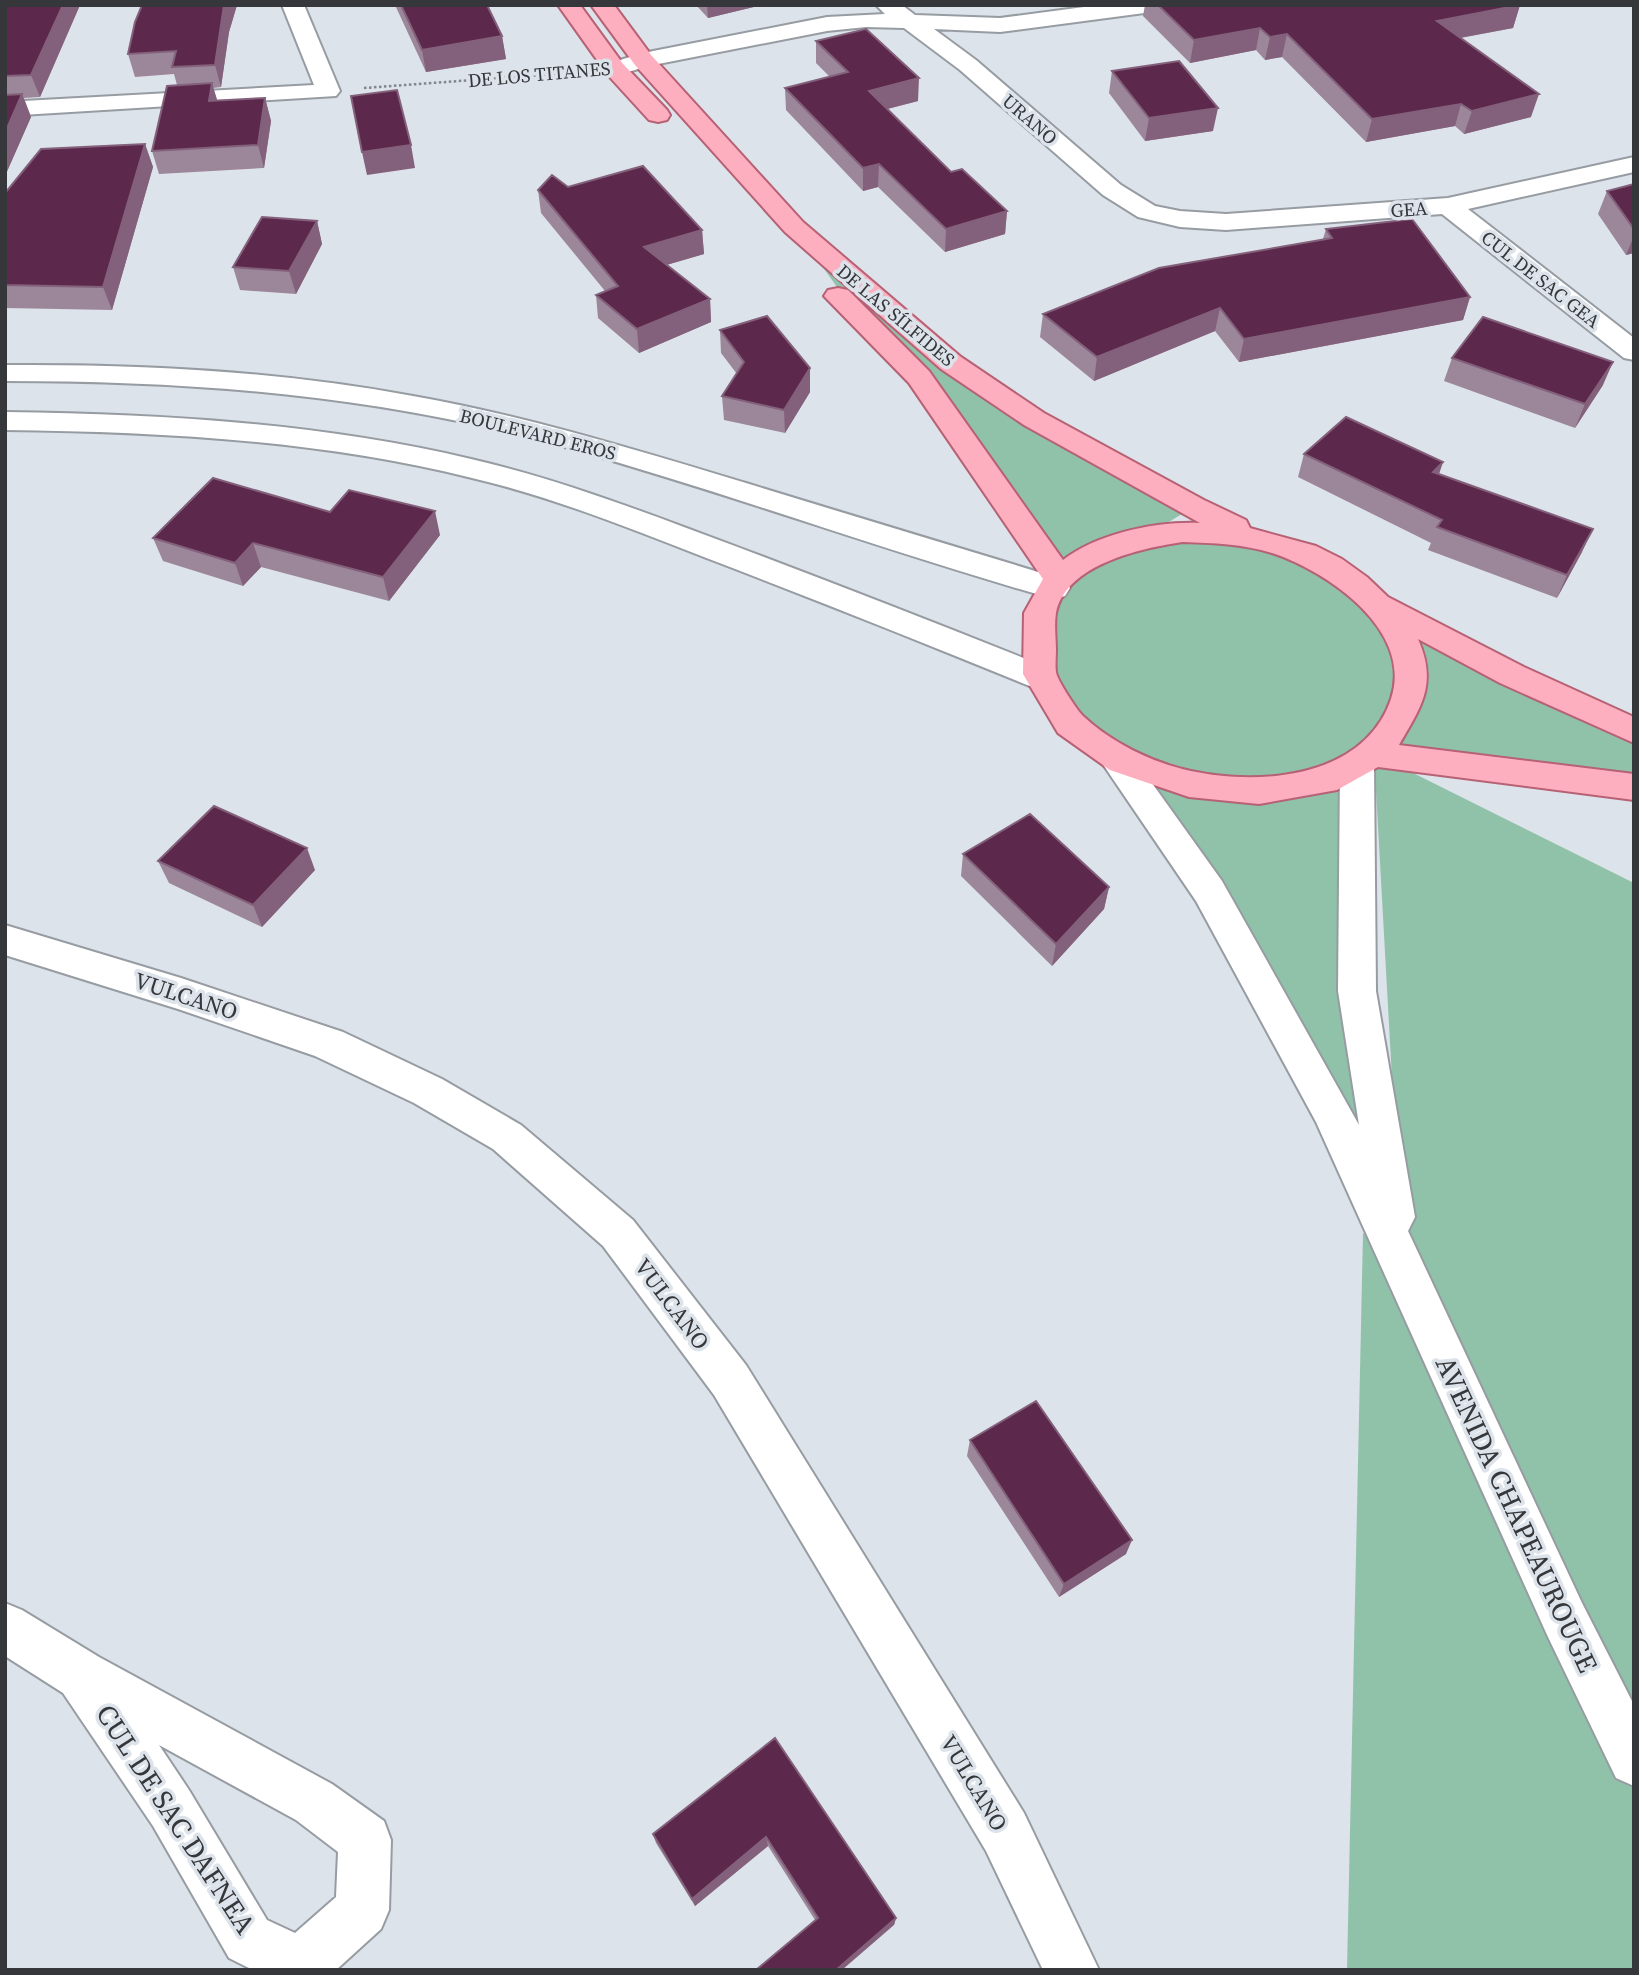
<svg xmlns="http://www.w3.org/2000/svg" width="1639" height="1975" font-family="'Source Serif 4',serif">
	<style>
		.green { fill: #90c2aa; fill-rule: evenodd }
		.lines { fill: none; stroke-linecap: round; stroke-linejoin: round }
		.minor-casing { stroke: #969ca2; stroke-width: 4 }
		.major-casing { stroke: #b66174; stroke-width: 4 }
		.path { stroke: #82868a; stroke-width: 2.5; stroke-dasharray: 2.5 2.5; stroke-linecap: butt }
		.minor { fill: #fff; fill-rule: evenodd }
		.major { fill: #fdaebf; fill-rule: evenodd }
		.wall { fill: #9c869a }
		.shaded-wall { fill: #83607b }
		.building { fill: #5c284b; stroke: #83607b; stroke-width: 2 }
		.labels { text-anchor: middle; stroke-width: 7; stroke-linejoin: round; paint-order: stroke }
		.far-street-label { font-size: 19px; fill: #35373a; stroke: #dde3ea }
		.street-label { font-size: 23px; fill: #35373a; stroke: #dde3ea }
		.near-street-label { font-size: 28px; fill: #35373a; stroke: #dde3ea }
	</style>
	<rect width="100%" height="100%" fill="#dde3ea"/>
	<!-- green -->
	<path class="green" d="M 794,227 L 951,363 L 1193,507 L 1148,535 L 1248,543 L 1296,557 L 1634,722 L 1634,796 L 1377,755 L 1634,883 L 1634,1970 L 1347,1970 L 1363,1233 L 1400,1266 L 1209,892 L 1039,677 L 1060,580 L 855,312 ZM 1374,755 L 1402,1258 L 1355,877 Z"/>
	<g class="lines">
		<!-- minor casing -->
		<g class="minor-casing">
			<path id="minor" d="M 282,5 L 304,5 L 340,91 L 336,96 L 5,116 L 5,102 L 314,85 Z
				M 876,5 L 902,5 L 915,15 L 1000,18 L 1099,5 L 1163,5 L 1160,10 L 1152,12 L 1000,32 L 934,29 L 976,60 L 1121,185 L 1155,206 L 1180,211 L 1226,214 L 1448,198 L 1634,157 L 1634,172 L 1468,209 L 1634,338 L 1634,360 L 1624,358 L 1442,214 L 1226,230 L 1180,227 L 1138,217 L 1103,195 L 960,70 L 904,28 L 866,27 L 827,31 L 648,66 L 615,76 L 607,74 L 603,69 L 607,64 L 643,53 L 827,17 L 885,14 Z
				M 5,365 C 143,364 278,371 413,396 C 527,416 636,450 746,483 C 853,516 959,548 1065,580 L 1070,588 L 1065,596 L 1054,599 C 887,552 724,491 557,445 C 377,395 192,381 5,381 Z
				M 5,412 C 161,414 319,423 471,459 C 562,480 649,514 735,546 C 841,586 946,627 1051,669 L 1056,677 L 1051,685 L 1039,689 L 1027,685 C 922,642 816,600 709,559 C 632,529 553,497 472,478 C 320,440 161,432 5,430 Z
				M 1117,747 L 1129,751 L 1222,881 L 1359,1125 L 1338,991 L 1340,766 L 1345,757 L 1357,753 L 1369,757 L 1374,766 L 1376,991 L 1415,1217 L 1408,1231 L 1582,1603 L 1634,1705 L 1634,1786 L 1616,1778 L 1548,1637 L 1316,1122 L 1196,901 L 1100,760 L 1105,751 Z
				M 5,925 L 181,978 L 343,1032 L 442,1079 L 521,1125 L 633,1220 L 746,1365 L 1024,1813 L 1099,1970 L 1043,1970 L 986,1851 L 714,1395 L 603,1246 L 493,1149 L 414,1103 L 315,1056 L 178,1009 L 5,955 Z
				M 5,1603 L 22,1610 L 99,1657 L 332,1784 L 384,1821 L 391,1840 L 389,1910 L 381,1929 L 336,1970 L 253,1970 L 229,1958 L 153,1826 L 63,1693 L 5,1656 ZM 159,1745 L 296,1820 L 338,1852 L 336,1897 L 295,1933 L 267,1920 L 189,1790 Z"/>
		</g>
		<!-- major casing -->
		<g class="major-casing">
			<path id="major" d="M 558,5 L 580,5 L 623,64 L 667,110 L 670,115 L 667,120 L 658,122 L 649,120 L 607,74 Z
				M 591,5 L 614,5 L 651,55 L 803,222 L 961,357 L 1044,413 L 1204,500 L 1246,520 L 1250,528 L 1316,546 L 1342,559 L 1367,577 L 1388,597 L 1524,667 L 1634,717 L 1634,743 L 1500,683 L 1418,639 C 1438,684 1421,707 1399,745 L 1634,774 L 1634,800 L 1378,767 L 1337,790 L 1259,804 L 1189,797 L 1110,770 L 1058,733 L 1023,674 L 1024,613 L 1043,579 L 909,383 L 824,296 L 828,290 L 838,288 L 848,290 L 929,371 L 1063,560 C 1098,533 1157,521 1200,523 L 1024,425 L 941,369 L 785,232 L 635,65 ZM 1183,542 C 1213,543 1243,544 1272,553 C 1327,571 1414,630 1391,699 C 1364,778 1261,786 1191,771 C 1153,763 1112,743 1083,716 C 1077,710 1057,680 1056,672 C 1055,665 1056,657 1056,650 C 1056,639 1054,625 1056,613 C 1066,564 1142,548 1183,542 Z"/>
		</g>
		<!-- path -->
		<path class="path" d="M 364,88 L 568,73"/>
		<!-- minor -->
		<use href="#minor" class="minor"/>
		<!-- major -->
		<use href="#major" class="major"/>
	</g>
	<!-- wall -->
	<path class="wall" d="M 5,5 L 80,5 L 40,97 L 24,98 L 31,117 L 5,176 Z
		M 142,5 L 237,5 L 229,32 L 221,87 L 213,88 L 217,101 L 265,98 L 271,121 L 264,168 L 159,174 L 152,151 L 177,85 L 174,74 L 135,77 L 128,54 Z
		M 395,5 L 487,5 L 502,36 L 506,59 L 426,72 Z
		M 696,5 L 762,5 L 708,18 Z
		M 1145,5 L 1520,5 L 1513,28 L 1461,38 L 1531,117 L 1464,134 L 1455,126 L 1366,142 L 1282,57 L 1265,60 L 1256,50 L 1190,63 L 1143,16 Z
		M 816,41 L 918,101 L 887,109 L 951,172 L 1007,211 L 1005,234 L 945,252 L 878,187 L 863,191 L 786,110 L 785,88 L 830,77 L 816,63 Z
		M 1112,71 L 1213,131 L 1145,141 L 1109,93 Z
		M 145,144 L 153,167 L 112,310 L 5,308 L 5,193 Z
		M 1634,184 L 1634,253 L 1626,255 L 1598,214 L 1607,191 Z
		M 568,187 L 702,230 L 704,254 L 666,265 L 710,299 L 711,322 L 639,353 L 598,318 L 596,295 L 605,291 L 541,213 L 538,190 Z
		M 317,221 L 322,244 L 296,294 L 240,290 L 233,267 Z
		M 1326,229 L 1470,297 L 1463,320 L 1239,362 L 1215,331 L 1094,381 L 1040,337 L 1043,314 L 1323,239 Z
		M 720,330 L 810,392 L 785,433 L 724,420 L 722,396 L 737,374 L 721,353 Z
		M 1452,358 L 1603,385 L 1575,428 L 1444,381 Z
		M 1304,454 L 1443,462 L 1439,474 L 1582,552 L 1557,598 L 1428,550 L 1431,543 L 1298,477 Z
		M 330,512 L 440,535 L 389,601 L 261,567 L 243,586 L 163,561 L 153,538 Z
		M 963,854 L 1109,887 L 1104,909 L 1052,966 L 961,876 Z
		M 158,861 L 315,870 L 262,927 L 169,883 Z
		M 970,1440 L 1126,1554 L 1059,1597 L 967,1456 Z
		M 775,1738 L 896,1918 L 894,1925 L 815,1920 L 768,1846 L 695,1906 L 656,1843 L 653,1834 Z"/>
	<!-- shaded-wall -->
	<path class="shaded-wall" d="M 63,5 L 80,5 L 40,97 L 31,75 Z
		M 224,5 L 237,5 L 229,32 L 221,87 L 215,65 Z
		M 707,5 L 762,5 L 708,18 Z
		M 1520,5 L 1513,28 L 1431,43 L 1437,21 Z
		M 1260,28 L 1256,50 L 1190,63 L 1194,40 Z
		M 1287,34 L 1282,57 L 1265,60 L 1270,37 Z
		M 502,36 L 506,59 L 426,72 L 422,50 Z
		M 919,78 L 918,101 L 868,114 L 869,91 Z
		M 212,83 L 219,106 L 209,101 Z
		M 22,94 L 31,117 L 5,176 L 5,133 Z
		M 1539,94 L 1531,117 L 1464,134 L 1472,111 Z
		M 265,98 L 271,121 L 264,168 L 258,145 Z
		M 1461,104 L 1455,126 L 1366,142 L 1372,119 Z
		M 1218,108 L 1213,131 L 1145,141 L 1149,118 Z
		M 145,144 L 153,167 L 112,310 L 103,287 Z
		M 411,145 L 415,168 L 367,175 L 362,152 Z
		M 879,164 L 878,187 L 863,191 L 863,168 Z
		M 1007,211 L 1005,234 L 945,252 L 946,229 Z
		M 317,221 L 322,244 L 296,294 L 289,271 Z
		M 702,230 L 704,254 L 646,271 L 644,247 Z
		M 1634,236 L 1634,253 L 1626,255 Z
		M 1470,297 L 1463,320 L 1239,362 L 1244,339 Z
		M 710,299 L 711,322 L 639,353 L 637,329 Z
		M 1220,308 L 1215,331 L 1094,381 L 1097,357 Z
		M 1613,362 L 1603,385 L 1575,428 L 1585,404 Z
		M 810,368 L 810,392 L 785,433 L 784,410 Z
		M 1443,462 L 1435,485 L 1433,472 Z
		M 435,511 L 440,535 L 389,601 L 383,577 Z
		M 1593,529 L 1582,552 L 1557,598 L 1567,575 Z
		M 253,543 L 261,567 L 243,586 L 235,563 Z
		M 307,848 L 315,870 L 262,927 L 253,905 Z
		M 1109,887 L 1104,909 L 1052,966 L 1056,944 Z
		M 1132,1540 L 1126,1554 L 1059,1597 L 1064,1584 Z
		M 766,1837 L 768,1846 L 695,1906 L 692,1899 Z
		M 896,1918 L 894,1925 L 842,1970 L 836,1970 Z"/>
	<!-- building -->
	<path class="building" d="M 5,5 L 63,5 L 31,75 L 5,76 Z
		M 142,5 L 224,5 L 215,65 L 172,67 L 176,51 L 128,54 L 135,22 Z
		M 401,5 L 487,5 L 502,36 L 422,50 Z
		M 1158,5 L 1520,5 L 1437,21 L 1539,94 L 1472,111 L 1461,104 L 1372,119 L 1287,34 L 1270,37 L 1260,28 L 1194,40 Z
		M 866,29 L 919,78 L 869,91 L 951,172 L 962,169 L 1007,211 L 946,229 L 879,164 L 863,168 L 785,88 L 848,72 L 816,41 Z
		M 1179,61 L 1218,108 L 1149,118 L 1112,71 Z
		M 212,83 L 209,101 L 265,98 L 258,145 L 152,151 L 167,86 Z
		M 397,90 L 411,145 L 362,152 L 351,96 Z
		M 22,94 L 5,133 L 5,95 Z
		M 145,144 L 103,287 L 5,285 L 5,193 L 41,149 Z
		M 643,166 L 702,230 L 644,247 L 710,299 L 637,329 L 596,295 L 618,286 L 538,190 L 552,175 L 568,187 Z
		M 1634,184 L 1634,229 L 1607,191 Z
		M 262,217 L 317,221 L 289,271 L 233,267 Z
		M 1412,219 L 1470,297 L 1244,339 L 1220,308 L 1097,357 L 1043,314 L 1159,268 L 1332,238 L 1326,229 Z
		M 767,316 L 810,368 L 784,410 L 722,396 L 744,362 L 720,330 Z
		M 1483,317 L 1613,362 L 1585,404 L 1452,358 Z
		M 1346,417 L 1443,462 L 1433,472 L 1593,529 L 1567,575 L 1437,527 L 1442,520 L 1304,454 Z
		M 213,478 L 330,512 L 349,490 L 435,511 L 383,577 L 253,543 L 235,563 L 153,538 Z
		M 214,806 L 307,848 L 253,905 L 158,861 Z
		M 1030,814 L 1109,887 L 1056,944 L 963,854 Z
		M 1036,1401 L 1132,1540 L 1064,1584 L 970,1440 Z
		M 775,1738 L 896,1918 L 836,1970 L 756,1970 L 818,1918 L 766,1837 L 692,1899 L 653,1834 Z"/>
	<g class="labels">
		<!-- far-street labels -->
		<g class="far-street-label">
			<text transform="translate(539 74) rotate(-5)" y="7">DE LOS TITANES</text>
			<text transform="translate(1030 119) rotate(41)" y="7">URANO</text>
			<text transform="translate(1409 209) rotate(-4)" y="7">GEA</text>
			<text transform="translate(1541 279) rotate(38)" y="7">CUL DE SAC GEA</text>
			<text transform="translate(896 315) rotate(40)" y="7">DE LAS SÍLFIDES</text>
			<text transform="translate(538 434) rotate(14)" y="7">BOULEVARD EROS</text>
		</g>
		<!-- street labels -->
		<g class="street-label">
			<text transform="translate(186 996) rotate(18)" y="8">VULCANO</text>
			<text transform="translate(672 1304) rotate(53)" y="8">VULCANO</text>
			<text transform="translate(974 1783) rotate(59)" y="8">VULCANO</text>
		</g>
		<!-- near-street labels -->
		<g class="near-street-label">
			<text transform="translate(1517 1514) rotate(65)" y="10">AVENIDA CHAPEAUROUGE</text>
			<text transform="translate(176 1819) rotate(57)" y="10">CUL DE SAC DAFNEA</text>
		</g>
	</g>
	<!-- border -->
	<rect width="1639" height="1975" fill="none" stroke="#35373a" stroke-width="14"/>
</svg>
